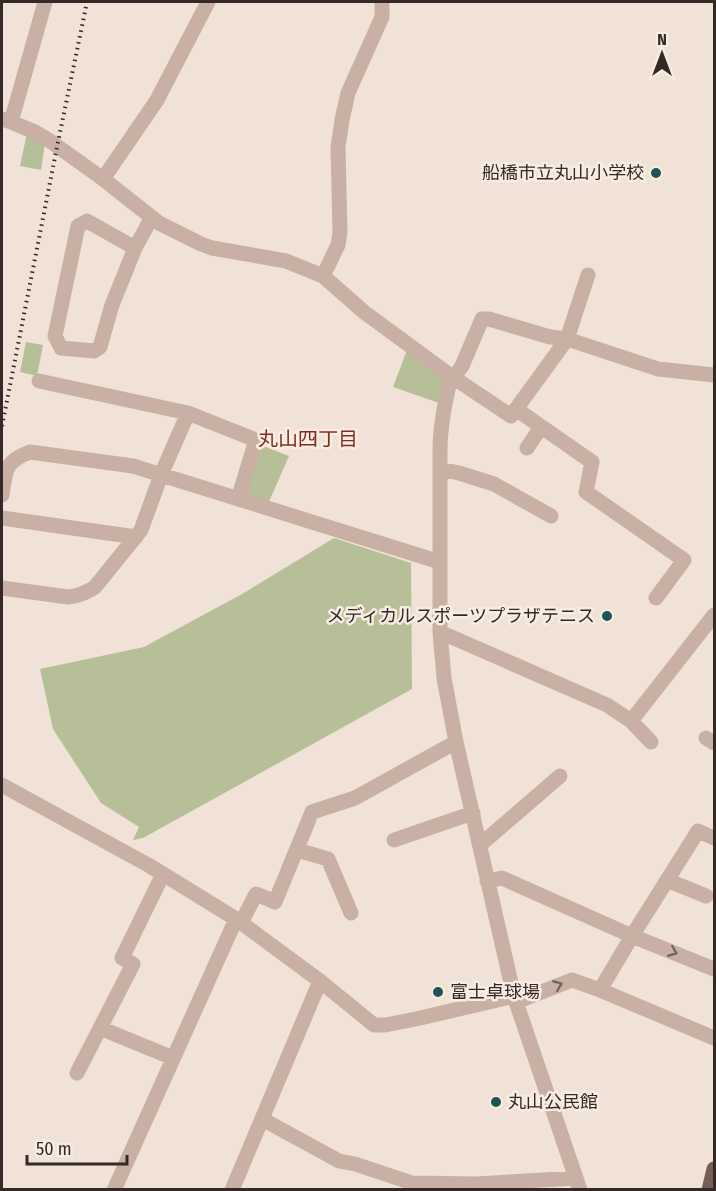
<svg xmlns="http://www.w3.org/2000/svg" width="716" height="1191" font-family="'Fira Sans Condensed','Noto Sans JP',sans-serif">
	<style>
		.green { fill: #b6bf98 }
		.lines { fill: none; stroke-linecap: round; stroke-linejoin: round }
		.minor { stroke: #c8b1a4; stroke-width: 15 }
		.primary { stroke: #765e56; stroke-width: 15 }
		.rail { stroke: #342926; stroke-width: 4; stroke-dasharray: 1.5 4.5; stroke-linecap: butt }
		.oneway { stroke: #77665f }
		.poi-dot { fill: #1c5453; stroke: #f9ede3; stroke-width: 2 }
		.labels { text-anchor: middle; stroke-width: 5; stroke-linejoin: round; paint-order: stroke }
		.poi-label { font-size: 18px; fill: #342926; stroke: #f9ede3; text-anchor: end }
		.neighbourhood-label { font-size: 20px; fill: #822d1f; stroke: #f9ede3 }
	</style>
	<rect width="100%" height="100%" fill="#f1e2d7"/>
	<!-- green -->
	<path class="green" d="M 27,133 L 45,143 L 41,170 L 20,166 Z
		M 26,342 L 43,345 L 37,376 L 20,372 Z
		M 407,350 L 447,378 L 439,403 L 393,387 Z
		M 258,444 L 289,456 L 268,504 L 243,497 Z
		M 334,538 L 411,563 L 412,689 L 143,838 L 133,840 L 139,827 L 101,803 L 53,729 L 40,669 L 144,647 L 242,594 Z"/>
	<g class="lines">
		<!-- minor -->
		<path class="minor" d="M 2,119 L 11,122 L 35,132 L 50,141 L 103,179 L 159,223 L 201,244 L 212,248 L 286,261 L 323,276 L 364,312 L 451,376 L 511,416 L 567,339 L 588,275
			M 11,122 L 45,2
			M 103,179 L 157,100 L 208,2
			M 135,248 L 87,221 L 78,226 L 55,336 L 61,348 L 94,351 L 100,347 L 112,305 L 135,248 L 152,217
			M 323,276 L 338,245 L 340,232 L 338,147 L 342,120 L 348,93 L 382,17 L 382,2
			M 39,381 L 188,413 L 256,440 L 238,499
			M 516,409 L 592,462 L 586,492 L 684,560 L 656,598
			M 527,448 L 541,427
			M 440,469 L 459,473 L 494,484 L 551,516
			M 2,495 C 6,470 4,462 30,452 L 133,466 L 440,562
			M 2,518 L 136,537
			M 2,588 L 68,597 C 79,596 86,593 95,587 L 141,530 L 161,475 L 188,413
			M 440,632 L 607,705 L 631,721 L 651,742
			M 631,721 L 714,615
			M 706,738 L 714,743
			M 2,785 L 150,866 L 236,919 L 320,981 L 374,1025 L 385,1025 L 416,1019 L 514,996
			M 394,840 L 473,813
			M 480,845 L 560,776
			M 297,850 L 328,859 L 351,913
			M 667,880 L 706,896
			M 487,881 L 502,878 L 632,936 L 714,969
			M 241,923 L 256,894 L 275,902 L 312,812 L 355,798 L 456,742
			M 600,990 L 632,936 L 698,831 L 714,838
			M 516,1002 L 572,980 L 600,990 L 714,1038
			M 100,1028 L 173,1058
			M 77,1073 L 133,964 L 122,958 L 163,874
			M 262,1119 L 339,1161 L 355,1164 L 412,1183 L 476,1184 L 576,1178
			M 114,1190 L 236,919
			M 232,1190 L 320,981
			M 580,1190 L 514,996 L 456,742 L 444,678 L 440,632 L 440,452 C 440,426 445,402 451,376 L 457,373 L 462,366 L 482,319 L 489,319 L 550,337 L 567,339 L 658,369 L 714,375"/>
		<!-- primary -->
		<path class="primary" d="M 709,1190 L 714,1169"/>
		<!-- rail -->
		<path class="rail" d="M 2,426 L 57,147 L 87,2"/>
	</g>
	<!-- one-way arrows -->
	<defs><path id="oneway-chevron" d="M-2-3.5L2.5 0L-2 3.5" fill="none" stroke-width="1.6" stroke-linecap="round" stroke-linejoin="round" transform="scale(1.5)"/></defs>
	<g class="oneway">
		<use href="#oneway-chevron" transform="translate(673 952) rotate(22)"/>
		<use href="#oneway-chevron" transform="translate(558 985) rotate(-22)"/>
	</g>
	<!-- markers -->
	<g class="poi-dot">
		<circle cx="656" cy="173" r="6"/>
		<circle cx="607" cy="616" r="6"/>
		<circle cx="438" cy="992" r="6"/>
		<circle cx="496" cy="1102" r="6"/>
	</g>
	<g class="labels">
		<!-- poi labels -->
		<g class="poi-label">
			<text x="644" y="179">船橋市立丸山小学校</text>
			<text x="595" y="622">メディカルスポーツプラザテニス</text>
			<text x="450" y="998" text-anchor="start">富士卓球場</text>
			<text x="508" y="1108" text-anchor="start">丸山公民館</text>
		</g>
		<!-- neighbourhood labels -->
		<g class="neighbourhood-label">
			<text x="308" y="446">丸山四丁目</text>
		</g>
	</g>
	<!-- border -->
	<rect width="716" height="1191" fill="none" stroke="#342926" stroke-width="6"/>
	<!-- north arrow -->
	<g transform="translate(662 54)" stroke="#f9ede3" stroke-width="4.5" paint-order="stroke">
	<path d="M0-4.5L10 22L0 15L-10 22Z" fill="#342926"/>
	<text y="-9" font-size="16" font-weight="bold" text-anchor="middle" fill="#342926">N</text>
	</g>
	<!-- scale -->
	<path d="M27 1155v9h100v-9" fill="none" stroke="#342926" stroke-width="3"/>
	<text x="36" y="1155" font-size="18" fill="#342926" stroke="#f9ede3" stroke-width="4.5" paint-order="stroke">50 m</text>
</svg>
